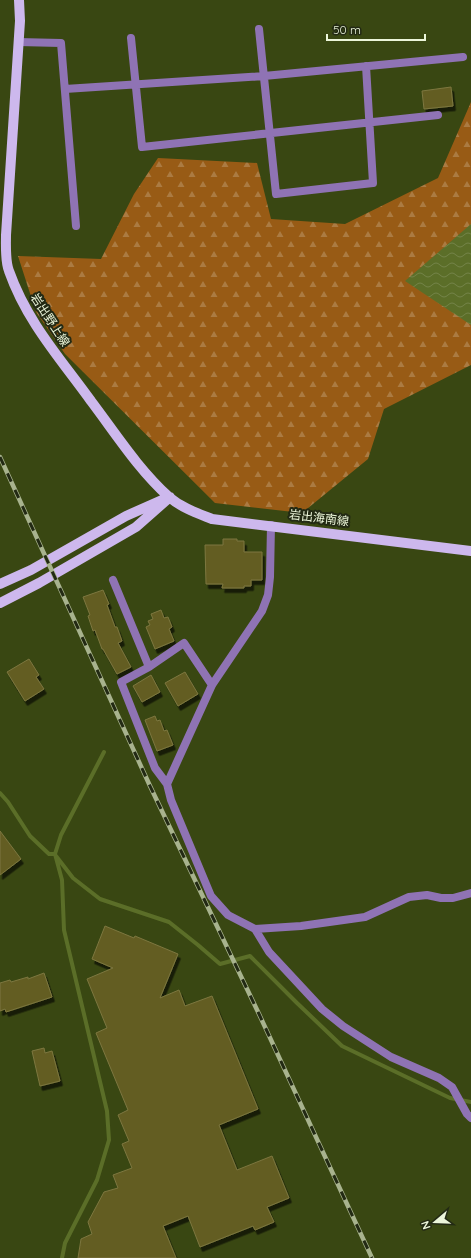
<svg xmlns="http://www.w3.org/2000/svg" width="471" height="1258" font-family="Quicksand,'Noto Sans JP',sans-serif">
	<style>
		.forest { fill: url(#forest-firs) }
		.water { fill: url(#water-waves) }
		.lines { fill: none; stroke-linecap: round; stroke-linejoin: round }
		.stream { stroke: #5b6e28; stroke-width: 4 }
		.building { fill: #635d24; stroke: #7d773f; filter: url(#shadow) }
		.minor { stroke: #8f73b4; stroke-width: 8 }
		.primary { stroke: #cdb8ed; stroke-width: 10 }
		.rail-casing { stroke: #a8b38e; stroke-width: 4.5 }
		.rail { stroke: #232a14; stroke-width: 3; stroke-dasharray: 9; stroke-linecap: butt }
		.labels { text-anchor: middle; stroke-width: 4; stroke-linejoin: round; paint-order: stroke }
		.street-label { font-size: 12px; fill: #ecf6da; stroke: #232a14 }
	</style>
	<defs>
		<pattern id="forest-firs" width="22" height="20" patternUnits="userSpaceOnUse"><rect width="22" height="20" fill="#985b15"/><path d="M5 1l3.5 6h-7zM16 11l3.5 6h-7z" fill="#ab7b42"/></pattern>
		<pattern id="water-waves" width="16" height="10" patternUnits="userSpaceOnUse"><rect width="16" height="10" fill="#5b6e28"/><path d="M0 5q4-4 8 0t8 0" fill="none" stroke="#738347"/></pattern>
		<filter id="shadow"><feDropShadow dx="2.5" dy="4.5" stdDeviation="0" flood-color="#0009"/></filter>
	</defs>
	<rect width="100%" height="100%" fill="#394712"/>
	<!-- forest -->
	<path class="forest" d="M 471,102 L 471,365 L 384,409 L 368,459 L 302,513 L 215,503 L 65,354 L 36,312 L 18,256 L 101,259 L 134,194 L 158,158 L 257,163 L 271,219 L 345,224 L 438,178 Z"/>
	<!-- water -->
	<path class="water" d="M 471,224 L 471,325 L 405,281 Z"/>
	<g class="lines">
		<!-- stream -->
		<path class="stream" d="M 0,793 L 8,802 L 30,836 L 49,854 L 55,854
			M 56,856 L 73,878 L 100,899 L 169,922 L 198,945 L 220,964 L 250,956 L 297,1003 L 342,1046 L 450,1098 L 471,1102
			M 62,1258 L 65,1243 L 97,1180 L 109,1140 L 107,1111 L 64,930 L 62,880 L 55,854 L 61,835 L 104,752"/>
	</g>
	<!-- building -->
	<path class="building" d="M 451,87 L 453,106 L 424,109 L 422,91 Z
		M 223,539 L 237,539 L 237,541 L 244,541 L 244,552 L 262,552 L 262,580 L 251,580 L 251,586 L 244,586 L 244,588 L 222,588 L 223,584 L 206,584 L 205,545 L 223,545 Z
		M 103,590 L 109,604 L 107,605 L 115,627 L 117,627 L 122,641 L 118,643 L 131,667 L 117,674 L 103,649 L 102,649 L 95,630 L 93,631 L 88,616 L 90,615 L 83,597 Z
		M 161,610 L 164,618 L 168,617 L 172,627 L 169,629 L 174,641 L 155,649 L 146,627 L 150,625 L 148,621 L 153,619 L 151,614 Z
		M 29,659 L 39,675 L 36,677 L 44,689 L 25,701 L 7,672 Z
		M 185,672 L 198,694 L 178,706 L 165,683 Z
		M 151,675 L 160,692 L 142,702 L 133,686 Z
		M 155,716 L 157,721 L 160,720 L 164,731 L 167,730 L 173,745 L 157,751 L 145,720 Z
		M 0,831 L 21,859 L 0,875 Z
		M 105,926 L 134,938 L 135,936 L 178,954 L 160,998 L 179,990 L 185,1006 L 212,996 L 258,1109 L 219,1125 L 237,1170 L 272,1156 L 289,1198 L 267,1207 L 274,1222 L 255,1230 L 253,1226 L 200,1247 L 188,1216 L 163,1226 L 176,1258 L 78,1258 L 81,1239 L 92,1234 L 88,1222 L 104,1192 L 118,1188 L 113,1175 L 132,1168 L 122,1144 L 129,1141 L 118,1115 L 128,1110 L 96,1033 L 107,1028 L 87,979 L 113,968 L 92,959 Z
		M 44,973 L 52,997 L 6,1012 L 5,1009 L 0,1011 L 0,983 L 10,980 L 11,982 L 28,977 L 28,979 Z
		M 44,1048 L 45,1053 L 52,1051 L 60,1081 L 40,1086 L 32,1051 Z"/>
	<g class="lines">
		<!-- minor -->
		<path class="minor" d="M 259,29 L 276,194 L 373,183 L 366,66
			M 131,38 L 142,147 L 438,115
			M 18,42 L 61,43 L 76,226
			M 65,89 L 264,76 L 463,57
			M 113,580 L 149,667
			M 212,685 L 184,643 L 149,667 L 121,682 L 155,768 L 167,784 L 212,685 L 262,611 L 268,595 L 270,577 L 271,525
			M 167,784 L 171,800 L 211,896 L 228,915 L 255,929 L 269,952 L 322,1009 L 343,1026 L 391,1057 L 439,1078 L 452,1087 L 467,1114 L 471,1118
			M 255,929 L 301,926 L 365,917 L 409,897 L 427,895 L 441,898 L 453,898 L 471,893"/>
		<!-- primary -->
		<path class="primary" d="M 19,0 L 20,21 L 6,235 C 6,246 5,261 9,271 C 27,322 60,358 91,401 C 116,434 138,469 169,497 C 182,508 197,513 212,519 L 471,551
			M 0,584 L 31,570 L 126,516 L 162,500
			M 0,603 L 39,583 L 136,527 L 170,497"/>
		<!-- rail casing -->
		<g class="rail-casing">
			<path id="rail" d="M 0,457 L 150,786 L 259,1014 L 372,1258"/>
		</g>
		<!-- rail -->
		<use href="#rail" class="rail"/>
	</g>
	<g class="labels">
		<!-- street labels -->
		<g class="street-label">
			<text transform="translate(50 320) rotate(57)" y="4">岩出野上線</text>
			<text transform="translate(319 518) rotate(7)" y="4">岩出海南線</text>
		</g>
	</g>
	<!-- north arrow -->
	<g transform="translate(435 1222) rotate(251)" stroke="#232a14" stroke-width="3" paint-order="stroke">
	<path d="M0-3L7 15L0 10L-7 15Z" fill="#ecf6da"/>
	<text y="-6" font-size="11" font-weight="bold" text-anchor="middle" fill="#ecf6da">N</text>
	</g>
	<!-- scale -->
	<path d="M327 34v6h98v-6" fill="none" stroke="#ecf6da" stroke-width="2"/>
	<text x="333" y="34" font-size="12" fill="#ecf6da" stroke="#232a14" stroke-width="3" paint-order="stroke">50 m</text>
</svg>
